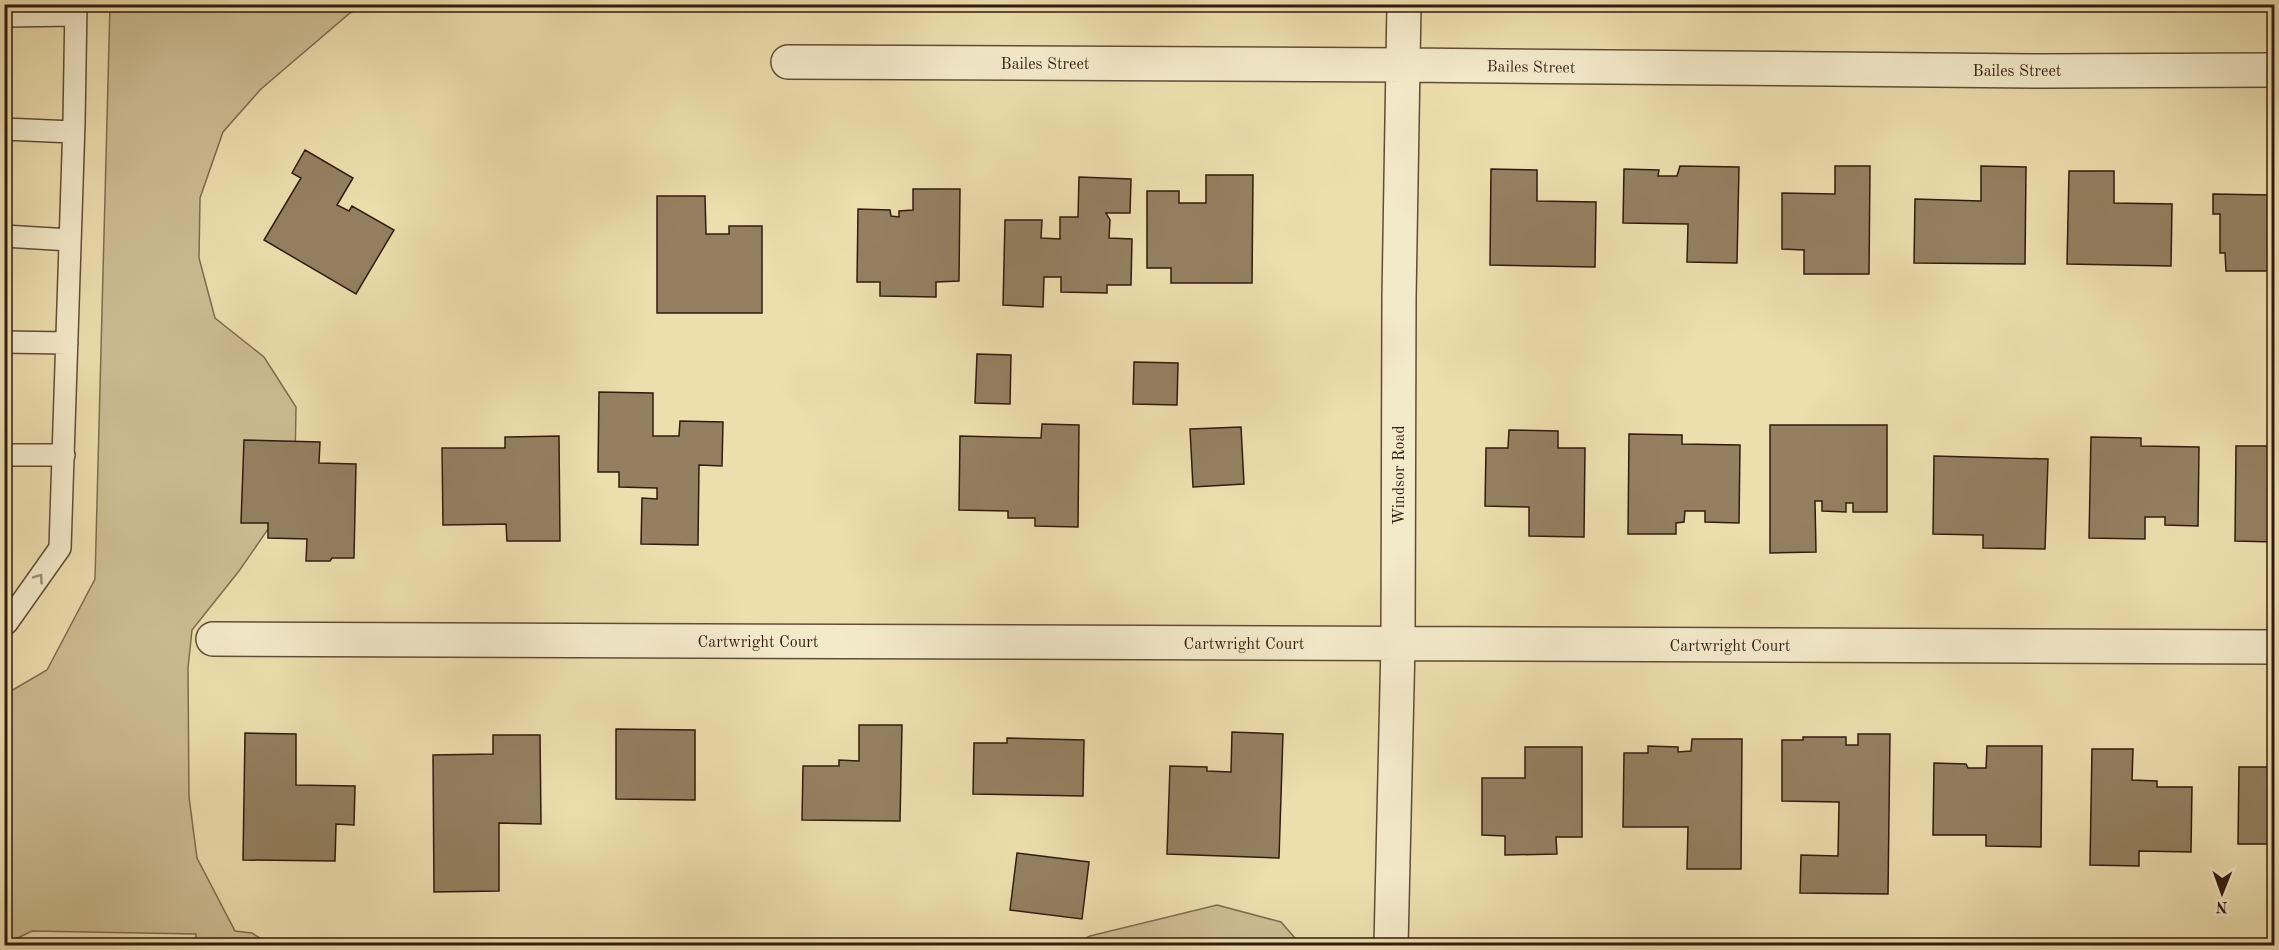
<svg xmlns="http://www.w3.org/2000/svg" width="2279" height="950" font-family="'Old Standard TT',serif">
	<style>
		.green { fill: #cdbd93; stroke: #806c50; stroke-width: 1.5 }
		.building { fill: #948061; stroke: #331b0e; stroke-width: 1.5 }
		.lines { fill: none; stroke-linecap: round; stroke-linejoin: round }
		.lane-casing { stroke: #624c36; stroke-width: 24 }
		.street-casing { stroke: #624c36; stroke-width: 36 }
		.lane { stroke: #f3eaca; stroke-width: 21 }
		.street { stroke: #f3eaca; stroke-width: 33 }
		.oneway { stroke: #9d8d75 }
		.labels { text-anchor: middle; stroke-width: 5; stroke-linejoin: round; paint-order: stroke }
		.street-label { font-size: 16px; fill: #331b0e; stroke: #f3eaca }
	</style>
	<rect width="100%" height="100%" fill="#eddeae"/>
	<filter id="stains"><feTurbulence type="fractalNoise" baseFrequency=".00333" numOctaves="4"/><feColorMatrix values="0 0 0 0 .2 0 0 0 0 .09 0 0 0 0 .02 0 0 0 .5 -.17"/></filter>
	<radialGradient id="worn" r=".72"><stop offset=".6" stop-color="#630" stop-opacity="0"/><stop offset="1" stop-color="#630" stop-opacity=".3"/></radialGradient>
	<!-- green -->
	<path class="green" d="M 110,5 L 367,5 L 350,13 L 261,89 L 223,132 L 200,198 L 199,258 L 215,318 L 264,357 L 296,407 L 295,467 L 273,522 L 239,571 L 192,630 L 188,668 L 189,797 L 197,858 L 235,931 L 252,933 L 271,945 L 196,945 L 196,934 L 32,931 L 5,944 L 4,695 L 47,670 L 95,579 Z
		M 1217,905 L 1281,922 L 1301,945 L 1072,945 L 1090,936 Z"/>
	<!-- building -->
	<path class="building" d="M 305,150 L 353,178 L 337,205 L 349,211 L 352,206 L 394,230 L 356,294 L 264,240 L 301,178 L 292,173 Z
		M 1680,166 L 1739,167 L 1737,263 L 1687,262 L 1688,224 L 1623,223 L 1624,169 L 1659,170 L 1658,176 L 1677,176 Z
		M 1835,166 L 1870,166 L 1869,274 L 1804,274 L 1804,250 L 1782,249 L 1782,193 L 1835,194 Z
		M 1981,166 L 2026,167 L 2025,264 L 1914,263 L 1915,199 L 1981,201 Z
		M 2272,168 L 2274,168 L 2274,254 L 2271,254 L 2270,271 L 2226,271 L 2225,253 L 2220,253 L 2220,214 L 2213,214 L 2213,194 L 2272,195 Z
		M 1491,169 L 1537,170 L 1537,201 L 1596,202 L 1595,267 L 1490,265 Z
		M 2069,171 L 2114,171 L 2114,203 L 2172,204 L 2171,266 L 2067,264 Z
		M 1206,175 L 1253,175 L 1252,283 L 1171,283 L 1171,268 L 1147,268 L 1147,191 L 1179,191 L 1179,203 L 1206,203 Z
		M 1079,177 L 1131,179 L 1130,213 L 1106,213 L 1110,220 L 1109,238 L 1132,239 L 1131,285 L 1107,285 L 1107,293 L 1061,292 L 1061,277 L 1044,277 L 1043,307 L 1003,305 L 1005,220 L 1042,220 L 1041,238 L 1060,239 L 1060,217 L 1078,217 Z
		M 913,189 L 960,189 L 959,281 L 936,282 L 936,297 L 880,296 L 880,282 L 857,282 L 858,209 L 890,210 L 891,216 L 899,217 L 899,211 L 913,210 Z
		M 657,196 L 705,196 L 706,234 L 729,234 L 729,226 L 762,226 L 762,313 L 657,313 Z
		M 977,354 L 1011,355 L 1010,404 L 975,403 Z
		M 1134,362 L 1178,363 L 1177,405 L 1133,404 Z
		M 599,392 L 653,393 L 653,436 L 679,436 L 680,421 L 723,422 L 722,466 L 699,465 L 698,545 L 641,544 L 642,498 L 657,499 L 657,488 L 619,487 L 619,472 L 598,472 Z
		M 1042,424 L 1079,425 L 1078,527 L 1035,526 L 1035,518 L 1008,518 L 1008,511 L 959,510 L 960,436 L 1041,438 Z
		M 1770,425 L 1887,425 L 1887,512 L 1853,512 L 1853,503 L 1846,503 L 1846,512 L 1822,511 L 1822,501 L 1815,501 L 1816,552 L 1770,553 Z
		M 1241,427 L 1244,484 L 1193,487 L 1190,429 Z
		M 1509,430 L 1558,431 L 1558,448 L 1585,448 L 1584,537 L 1529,536 L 1529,507 L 1485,506 L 1486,448 L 1508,448 Z
		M 1629,434 L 1682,435 L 1682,444 L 1740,445 L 1739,523 L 1705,522 L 1705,511 L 1685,511 L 1684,522 L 1676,523 L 1676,534 L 1628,534 Z
		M 559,436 L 560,541 L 507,541 L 506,524 L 443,525 L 442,448 L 505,448 L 505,437 Z
		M 2091,437 L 2141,438 L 2141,446 L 2199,447 L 2198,526 L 2165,525 L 2165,517 L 2145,517 L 2145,539 L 2089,538 Z
		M 244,440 L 320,442 L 319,463 L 356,464 L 354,558 L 332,558 L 330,561 L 306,561 L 307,539 L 268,538 L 268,523 L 241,523 Z
		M 2236,446 L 2274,446 L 2274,542 L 2235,541 Z
		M 1934,456 L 2048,459 L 2045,549 L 1983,548 L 1983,535 L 1933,534 Z
		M 859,725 L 902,725 L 900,821 L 802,820 L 803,766 L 839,766 L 839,760 L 859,761 Z
		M 616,729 L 695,730 L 695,800 L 616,799 Z
		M 1232,732 L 1283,734 L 1279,858 L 1167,854 L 1170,766 L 1207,767 L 1207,771 L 1231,772 Z
		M 245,733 L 296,734 L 296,785 L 355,786 L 354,825 L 336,824 L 335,861 L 243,860 Z
		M 1858,734 L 1890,734 L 1888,894 L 1800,893 L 1801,855 L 1838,856 L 1839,802 L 1782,801 L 1782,740 L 1803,740 L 1803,737 L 1846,737 L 1846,745 L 1858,745 Z
		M 493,735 L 540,735 L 541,824 L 499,823 L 499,891 L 434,892 L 433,755 L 493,754 Z
		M 1007,738 L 1084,740 L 1083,796 L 973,794 L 974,743 L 1007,743 Z
		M 1692,739 L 1742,739 L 1741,869 L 1687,869 L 1688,827 L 1623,827 L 1624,753 L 1648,753 L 1648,746 L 1678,747 L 1678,752 L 1691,751 Z
		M 1987,746 L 2042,746 L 2041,847 L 1986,846 L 1986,835 L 1933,835 L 1934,763 L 1966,764 L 1968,768 L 1986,768 Z
		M 1525,747 L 1582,747 L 1582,837 L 1556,837 L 1557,854 L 1505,855 L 1505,836 L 1482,835 L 1482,778 L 1525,778 Z
		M 2092,749 L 2133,749 L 2132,780 L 2157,781 L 2157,787 L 2192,787 L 2191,852 L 2139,851 L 2139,866 L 2090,865 Z
		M 2239,767 L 2274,767 L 2274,844 L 2238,844 Z
		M 1017,853 L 1089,862 L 1082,919 L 1010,910 Z"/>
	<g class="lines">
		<!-- lane casing -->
		<g class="lane-casing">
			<path id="lane" d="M 4,16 L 75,15
				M 4,129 L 73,132
				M 4,236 L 70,240
				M 4,342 L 67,343
				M 4,455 L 64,455
				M 4,624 L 7,623 L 60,548 L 74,123 L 76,4"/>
		</g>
		<!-- street casing -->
		<g class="street-casing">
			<path id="street" d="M 788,62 L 1404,65 L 2041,71 L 2274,70
				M 213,639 L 2274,647
				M 1391,946 L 1398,644 L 1399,298 L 1404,4"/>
		</g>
		<!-- lane -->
		<use href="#lane" class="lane"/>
		<!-- street -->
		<use href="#street" class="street"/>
	</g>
	<!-- one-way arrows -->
	<defs><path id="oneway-chevron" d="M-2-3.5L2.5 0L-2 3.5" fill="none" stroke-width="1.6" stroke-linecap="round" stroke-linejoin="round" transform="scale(1.5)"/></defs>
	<use class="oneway" href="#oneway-chevron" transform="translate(39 578) rotate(-55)"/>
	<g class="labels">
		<!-- street labels -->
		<g class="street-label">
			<text x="1045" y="69">Bailes Street</text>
			<text transform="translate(1531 66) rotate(1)" y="6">Bailes Street</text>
			<text x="2017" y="76">Bailes Street</text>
			<text transform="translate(1398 475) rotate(-90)" y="6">Windsor Road</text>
			<text x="758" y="647">Cartwright Court</text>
			<text x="1244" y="649">Cartwright Court</text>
			<text x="1730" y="651">Cartwright Court</text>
		</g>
	</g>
	<!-- margin -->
	<rect width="2279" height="950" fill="none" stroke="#eddeae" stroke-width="24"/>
	<rect x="6" y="6" width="2267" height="938" fill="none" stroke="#331b0e" stroke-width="3"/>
	<rect x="12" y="12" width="2255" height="926" fill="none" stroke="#331b0e" stroke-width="1.5"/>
	<!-- north arrow -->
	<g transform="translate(2222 893) rotate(181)" stroke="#f3eaca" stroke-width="4.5" paint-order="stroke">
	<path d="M0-4.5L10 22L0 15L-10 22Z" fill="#331b0e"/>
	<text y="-9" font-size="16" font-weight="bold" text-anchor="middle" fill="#331b0e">N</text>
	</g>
	<rect width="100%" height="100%" filter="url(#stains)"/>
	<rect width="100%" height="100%" fill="url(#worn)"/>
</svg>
